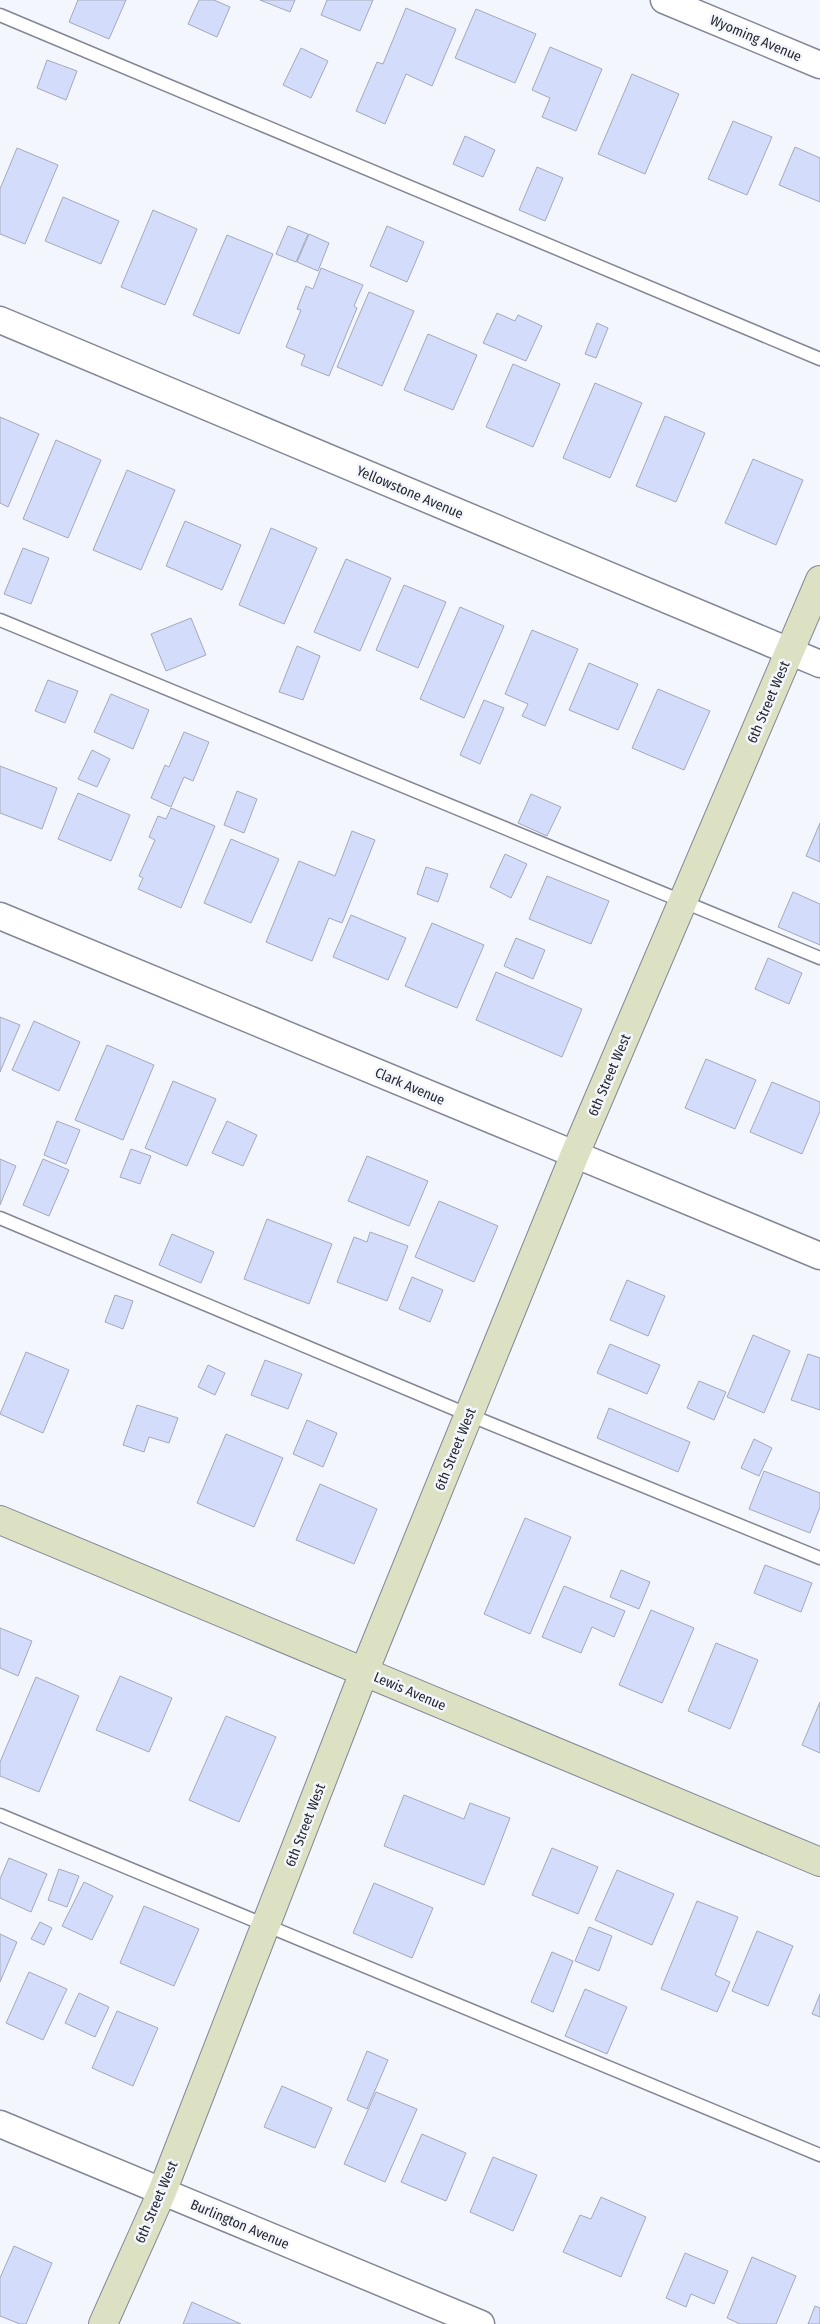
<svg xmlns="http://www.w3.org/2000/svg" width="820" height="2324" font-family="'Fira Sans Condensed',sans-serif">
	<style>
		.building { fill: #d4dcfb; stroke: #a4a9ba }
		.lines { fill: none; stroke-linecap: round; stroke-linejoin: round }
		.lane-casing { stroke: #828696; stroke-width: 15 }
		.street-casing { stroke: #828696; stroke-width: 29 }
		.secondary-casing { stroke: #828696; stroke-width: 30 }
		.lane { stroke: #fff; stroke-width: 12 }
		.street { stroke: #fff; stroke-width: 26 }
		.secondary { stroke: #dbe1c2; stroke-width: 28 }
		.labels { text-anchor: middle; stroke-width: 5; stroke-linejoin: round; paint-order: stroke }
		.street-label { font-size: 14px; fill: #25272d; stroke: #f4f6fe }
	</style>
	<rect width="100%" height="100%" fill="#f4f6fe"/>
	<!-- building -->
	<path class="building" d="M 78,0 L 126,0 L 109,39 L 69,22 Z
		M 199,0 L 214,0 L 230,7 L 217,37 L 188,24 Z
		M 260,0 L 295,0 L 290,12 Z
		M 327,0 L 373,0 L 360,31 L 321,15 Z
		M 406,8 L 456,29 L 432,86 L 406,74 L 385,124 L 356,111 L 377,62 L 383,64 Z
		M 476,9 L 536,34 L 515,83 L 455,58 Z
		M 550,47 L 602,69 L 576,131 L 542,117 L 550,98 L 532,90 Z
		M 301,48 L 328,61 L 311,98 L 283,85 Z
		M 47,60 L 77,71 L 66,100 L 37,88 Z
		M 632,74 L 679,94 L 645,174 L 598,154 Z
		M 733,121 L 772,137 L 747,195 L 708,179 Z
		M 465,136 L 495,150 L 483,177 L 453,164 Z
		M 795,147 L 820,158 L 820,202 L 779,185 Z
		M 17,148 L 58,165 L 25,244 L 0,234 L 0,189 Z
		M 537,167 L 563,178 L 545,221 L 519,210 Z
		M 63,197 L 119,221 L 101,264 L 45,241 Z
		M 153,210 L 197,229 L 165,305 L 121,287 Z
		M 288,226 L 308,234 L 296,262 L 276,254 Z
		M 387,226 L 424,242 L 407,282 L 370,266 Z
		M 309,234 L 329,243 L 318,271 L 297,262 Z
		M 227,235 L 273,254 L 239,334 L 193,315 Z
		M 321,268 L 363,285 L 354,306 L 357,308 L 329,376 L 301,365 L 305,355 L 286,347 L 301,310 L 297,309 L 306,286 L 313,289 Z
		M 369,292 L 414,311 L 382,386 L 337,367 Z
		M 497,313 L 515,321 L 518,315 L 542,326 L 526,361 L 483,343 Z
		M 597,323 L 608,328 L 596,358 L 585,354 Z
		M 428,334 L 477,355 L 453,410 L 404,390 Z
		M 513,364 L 560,384 L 533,447 L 486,427 Z
		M 595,383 L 642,403 L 610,478 L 563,458 Z
		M 665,416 L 705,433 L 676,502 L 636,486 Z
		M 0,417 L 39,434 L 8,507 L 0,503 Z
		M 56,440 L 101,460 L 68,538 L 23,519 Z
		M 753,459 L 803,480 L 776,545 L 725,523 Z
		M 127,470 L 175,490 L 141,570 L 93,550 Z
		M 185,521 L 241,545 L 222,590 L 166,566 Z
		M 271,528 L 317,548 L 284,624 L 239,605 Z
		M 23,548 L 49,558 L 31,604 L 4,594 Z
		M 346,559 L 391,578 L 360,651 L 314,632 Z
		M 404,585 L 446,602 L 418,668 L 376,650 Z
		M 460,607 L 504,626 L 464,718 L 420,699 Z
		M 191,618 L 206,655 L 166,671 L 151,634 Z
		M 532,630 L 578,649 L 545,726 L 522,716 L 528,704 L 505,694 Z
		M 297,646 L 320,656 L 303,700 L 279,692 Z
		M 589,663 L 638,684 L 618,730 L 569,710 Z
		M 48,680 L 78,691 L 65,723 L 35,711 Z
		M 658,689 L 710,711 L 684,770 L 632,748 Z
		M 111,694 L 149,710 L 133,749 L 94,732 Z
		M 484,700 L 504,708 L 480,764 L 460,755 Z
		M 184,732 L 209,742 L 193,781 L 184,777 L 171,807 L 151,798 L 165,765 L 169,767 Z
		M 92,750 L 110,759 L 97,787 L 78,779 Z
		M 0,766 L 57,788 L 42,829 L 0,813 Z
		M 237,791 L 257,799 L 244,833 L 224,825 Z
		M 78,793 L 130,815 L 111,861 L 58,839 Z
		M 531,794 L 561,807 L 547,836 L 518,823 Z
		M 171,808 L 215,826 L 181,908 L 138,889 L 143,878 L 139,876 L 155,840 L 149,837 L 158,816 L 166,819 Z
		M 820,823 L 820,862 L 806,856 Z
		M 352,831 L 375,840 L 342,923 L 329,918 L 312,961 L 266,942 L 299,861 L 335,876 Z
		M 231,839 L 279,859 L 251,923 L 204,903 Z
		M 505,854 L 527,864 L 511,898 L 490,887 Z
		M 426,867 L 448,874 L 438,902 L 417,894 Z
		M 547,876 L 609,901 L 591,944 L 529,919 Z
		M 793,892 L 820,904 L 820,945 L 778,927 Z
		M 351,915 L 406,938 L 388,980 L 333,957 Z
		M 432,923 L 484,945 L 457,1008 L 405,986 Z
		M 516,938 L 545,950 L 533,979 L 504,966 Z
		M 768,958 L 802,973 L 789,1004 L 755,989 Z
		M 496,972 L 582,1009 L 562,1057 L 476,1020 Z
		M 0,1017 L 20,1025 L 0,1072 Z
		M 34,1021 L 80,1042 L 59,1091 L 12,1070 Z
		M 107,1045 L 154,1065 L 123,1140 L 75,1120 Z
		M 706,1059 L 756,1080 L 735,1129 L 685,1108 Z
		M 173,1081 L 216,1099 L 187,1166 L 145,1148 Z
		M 772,1082 L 820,1102 L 820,1111 L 802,1154 L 750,1132 Z
		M 57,1121 L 80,1130 L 66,1164 L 44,1155 Z
		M 227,1121 L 257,1135 L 243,1166 L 212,1153 Z
		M 131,1149 L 151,1156 L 140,1184 L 120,1177 Z
		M 367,1156 L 428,1181 L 409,1226 L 348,1201 Z
		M 0,1159 L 16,1166 L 0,1205 Z
		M 43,1159 L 69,1170 L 49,1216 L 23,1205 Z
		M 439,1201 L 498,1226 L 474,1282 L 415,1257 Z
		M 267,1219 L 332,1244 L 309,1304 L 244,1279 Z
		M 370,1232 L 408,1246 L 387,1301 L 337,1282 L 354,1237 L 367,1242 Z
		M 172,1234 L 214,1252 L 201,1283 L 159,1265 Z
		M 412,1277 L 443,1290 L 430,1322 L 399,1309 Z
		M 627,1280 L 665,1296 L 648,1336 L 610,1320 Z
		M 115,1295 L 133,1301 L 123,1329 L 105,1322 Z
		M 753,1335 L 790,1351 L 764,1413 L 727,1397 Z
		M 610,1344 L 660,1365 L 647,1394 L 597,1373 Z
		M 26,1352 L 69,1370 L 43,1433 L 0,1414 Z
		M 808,1354 L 820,1358 L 820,1410 L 791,1400 Z
		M 265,1360 L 302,1374 L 288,1409 L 251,1395 Z
		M 208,1365 L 225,1373 L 215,1395 L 198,1387 Z
		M 699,1381 L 726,1392 L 714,1420 L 687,1408 Z
		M 137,1405 L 178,1418 L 169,1443 L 149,1437 L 144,1452 L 123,1445 Z
		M 609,1408 L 690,1442 L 678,1472 L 597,1438 Z
		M 307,1420 L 337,1433 L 323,1467 L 293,1454 Z
		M 226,1434 L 283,1458 L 254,1527 L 197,1503 Z
		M 754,1439 L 772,1448 L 759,1476 L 741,1468 Z
		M 764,1471 L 820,1493 L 820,1507 L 810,1533 L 749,1509 Z
		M 320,1484 L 377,1509 L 354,1564 L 296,1540 Z
		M 525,1518 L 571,1537 L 530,1634 L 484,1614 Z
		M 765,1565 L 812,1583 L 801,1612 L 754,1593 Z
		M 621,1570 L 650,1582 L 639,1609 L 610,1597 Z
		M 564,1586 L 625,1611 L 614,1637 L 592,1627 L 581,1653 L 542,1637 Z
		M 651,1610 L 694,1628 L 662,1703 L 619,1685 Z
		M 0,1628 L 32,1641 L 18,1676 L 0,1668 Z
		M 716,1643 L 758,1660 L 730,1729 L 688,1711 Z
		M 120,1676 L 172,1698 L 149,1752 L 96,1730 Z
		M 36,1677 L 79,1696 L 39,1792 L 0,1776 L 0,1762 Z
		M 820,1702 L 820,1753 L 802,1745 Z
		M 226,1716 L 276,1737 L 239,1822 L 189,1800 Z
		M 404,1795 L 464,1819 L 470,1803 L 510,1818 L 484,1885 L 384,1846 Z
		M 552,1848 L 598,1867 L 578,1914 L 532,1895 Z
		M 9,1858 L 47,1874 L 31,1912 L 0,1898 L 0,1879 Z
		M 59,1869 L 79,1876 L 67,1907 L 48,1900 Z
		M 617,1870 L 674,1894 L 652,1945 L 595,1920 Z
		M 84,1882 L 113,1896 L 92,1940 L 62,1926 Z
		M 374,1883 L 433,1908 L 412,1958 L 353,1933 Z
		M 697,1901 L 738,1917 L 715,1975 L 730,1982 L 717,2012 L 661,1989 Z
		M 144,1906 L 199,1929 L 174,1986 L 120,1963 Z
		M 40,1922 L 52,1928 L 44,1945 L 31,1939 Z
		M 589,1927 L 612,1936 L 599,1971 L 575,1961 Z
		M 757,1931 L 793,1946 L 768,2006 L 732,1991 Z
		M 0,1934 L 17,1942 L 0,1982 Z
		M 552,1952 L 573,1961 L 553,2012 L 531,2002 Z
		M 29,1972 L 67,1989 L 43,2040 L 6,2023 Z
		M 585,1989 L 627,2007 L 607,2054 L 565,2036 Z
		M 79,1993 L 109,2007 L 95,2037 L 65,2023 Z
		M 820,1994 L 820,2017 L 812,2014 Z
		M 117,2011 L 158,2028 L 133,2086 L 92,2068 Z
		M 367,2051 L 388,2060 L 367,2109 L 347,2100 Z
		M 282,2086 L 332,2108 L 315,2148 L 264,2127 Z
		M 376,2092 L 417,2109 L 385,2182 L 344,2164 Z
		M 422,2134 L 466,2153 L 446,2201 L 401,2182 Z
		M 493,2157 L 537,2175 L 513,2231 L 470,2212 Z
		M 601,2197 L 646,2217 L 621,2277 L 563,2252 L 580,2215 L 591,2219 Z
		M 14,2246 L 52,2263 L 26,2324 L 20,2324 L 0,2316 L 0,2278 Z
		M 685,2253 L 728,2271 L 714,2304 L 691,2294 L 686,2307 L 666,2298 Z
		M 752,2257 L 796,2276 L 776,2324 L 740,2324 L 727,2318 Z
		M 192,2302 L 241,2324 L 183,2324 Z
		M 815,2306 L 820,2308 L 820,2324 L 808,2324 Z"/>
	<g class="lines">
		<!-- lane casing -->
		<g class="lane-casing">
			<path id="lane" d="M 0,15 L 820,359
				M 0,620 L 820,958
				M 0,1218 L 469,1415 L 820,1558
				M 0,1815 L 820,2155"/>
		</g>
		<!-- street casing -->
		<g class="street-casing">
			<path id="street" d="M 664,0 L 820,65
				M 0,320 L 820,664
				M 0,916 L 820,1256
				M 0,2124 L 481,2324"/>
		</g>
		<!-- secondary casing -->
		<g class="secondary-casing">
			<path id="secondary" d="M 0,1520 L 820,1862
				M 103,2324 L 162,2192 L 364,1672 L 575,1154 L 820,580"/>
		</g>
		<!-- lane -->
		<use href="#lane" class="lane"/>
		<!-- street -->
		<use href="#street" class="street"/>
		<!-- secondary -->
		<use href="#secondary" class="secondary"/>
	</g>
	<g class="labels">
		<!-- street labels -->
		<g class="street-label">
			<text transform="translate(756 38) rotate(23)" y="5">Wyoming Avenue</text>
			<text transform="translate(410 492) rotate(23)" y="5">Yellowstone Avenue</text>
			<text transform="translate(768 702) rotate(-67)" y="5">6th Street West</text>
			<text transform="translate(609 1075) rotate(-67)" y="5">6th Street West</text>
			<text transform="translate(410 1086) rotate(23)" y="5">Clark Avenue</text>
			<text transform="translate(455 1449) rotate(-68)" y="5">6th Street West</text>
			<text transform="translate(410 1691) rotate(23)" y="5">Lewis Avenue</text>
			<text transform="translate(305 1825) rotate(-69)" y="5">6th Street West</text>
			<text transform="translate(156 2202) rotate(-67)" y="5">6th Street West</text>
			<text transform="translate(240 2224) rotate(23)" y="5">Burlington Avenue</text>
		</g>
	</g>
</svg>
